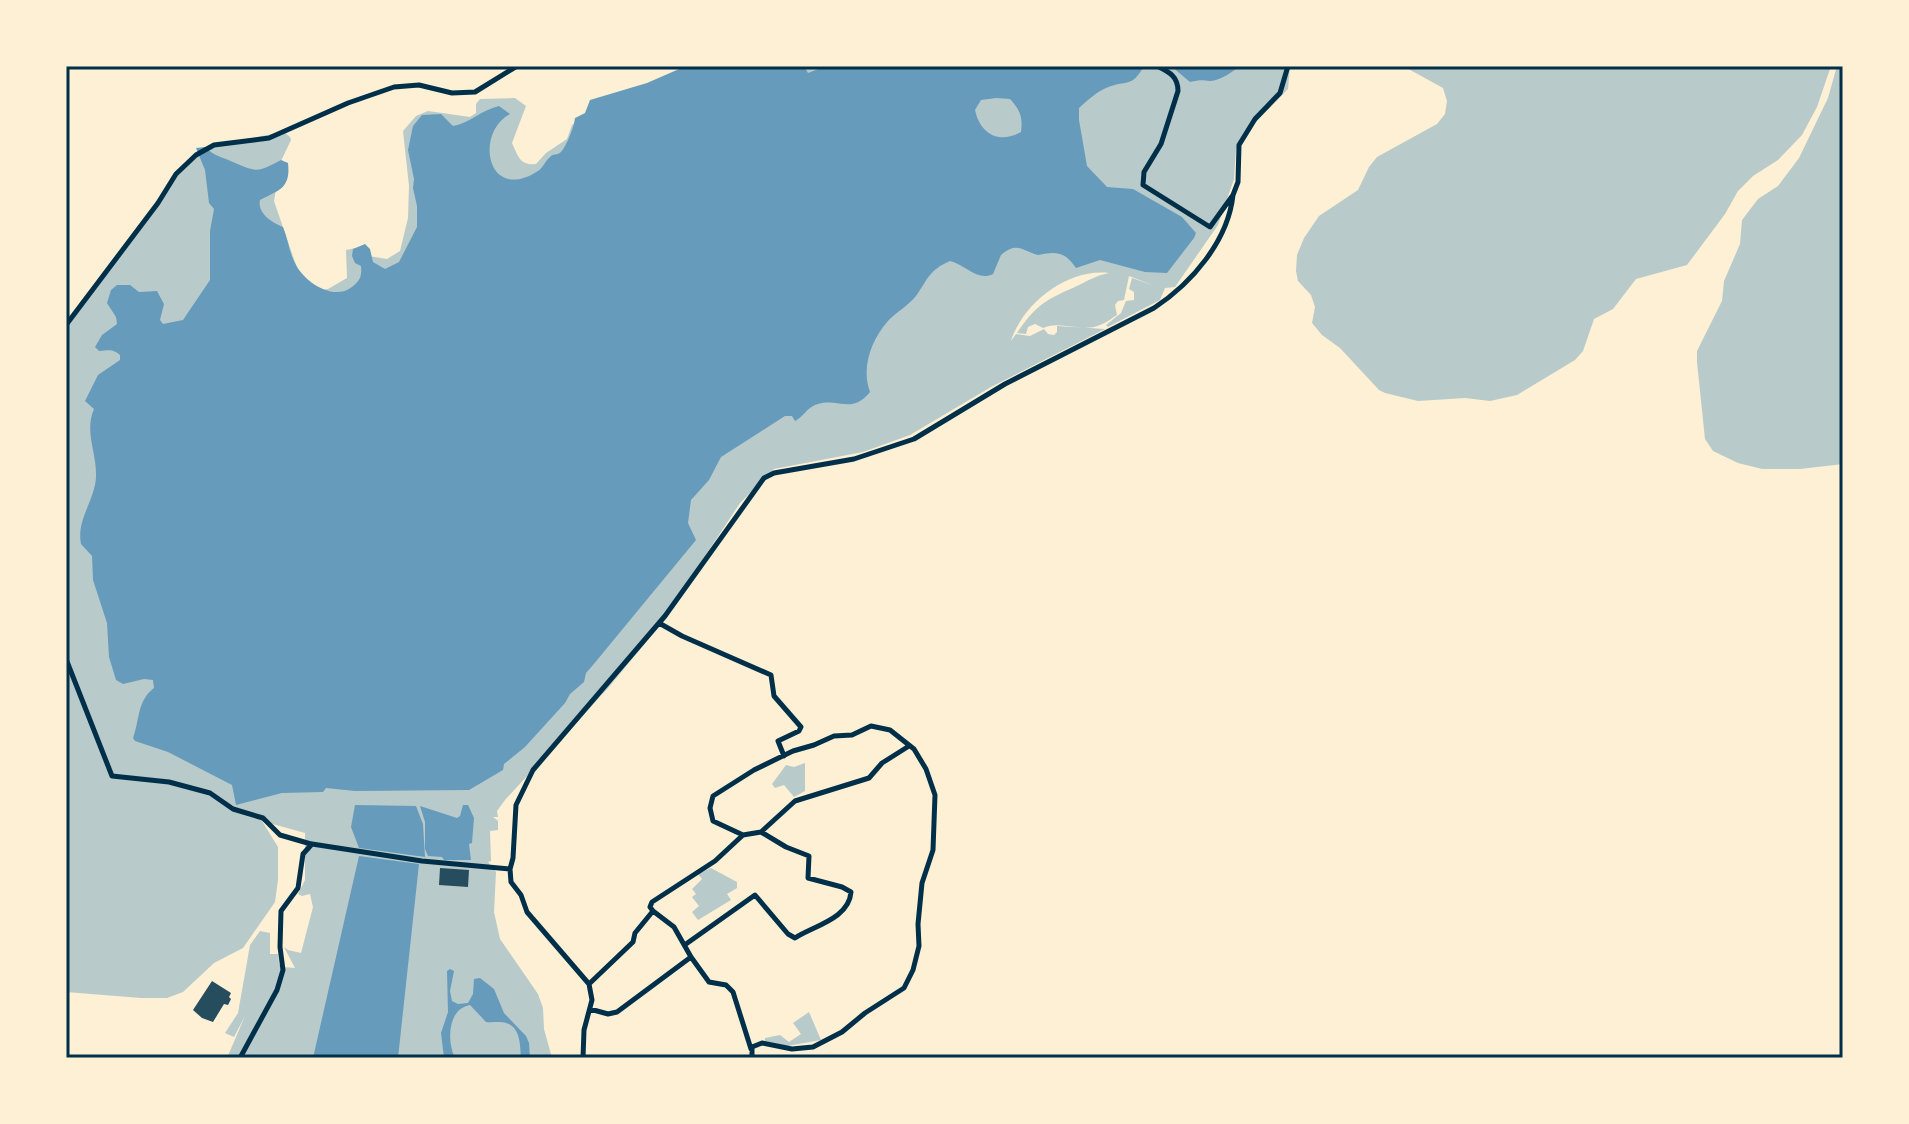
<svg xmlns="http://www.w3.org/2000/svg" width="1909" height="1124" font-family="Literata,serif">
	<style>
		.green { fill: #b9caca }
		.water { fill: #669bbc; fill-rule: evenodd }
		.building { fill: #264d5e }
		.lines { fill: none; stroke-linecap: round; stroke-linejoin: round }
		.minor { stroke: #003049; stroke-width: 5 }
		.neatline { fill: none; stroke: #003049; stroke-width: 3 }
	</style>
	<rect width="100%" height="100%" fill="#fdf0d5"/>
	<!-- green -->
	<path class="green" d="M 689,66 L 1290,66 L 1288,89 L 1247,131 L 1236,149 L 1234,179 L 1218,225 L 1175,287 L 1165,288 L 1160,300 L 1108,327 L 1106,325 L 1121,313 L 1126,301 L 1134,300 L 1134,292 L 1129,289 L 1132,278 L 1155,286 L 1129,276 L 1124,300 L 1118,301 L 1115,305 L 1117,315 C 1112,318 1106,323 1100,325 C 1082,333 1061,320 1043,328 L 1035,324 L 1028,327 L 1026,334 L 1017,333 C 1038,302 1047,300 1079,285 C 1089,280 1098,275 1109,273 C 1068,268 1023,303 1011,341 L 1016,334 L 1030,336 L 1044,329 L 1048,334 L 1054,335 L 1057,332 L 1057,326 L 1105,329 L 991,387 L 910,435 L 863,452 L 774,469 L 740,503 L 656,630 L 609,687 L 505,800 L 497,811 L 498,817 L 493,817 L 498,821 L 498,830 L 490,831 L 491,861 L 488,862 L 496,872 L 494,912 L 500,939 L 538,994 L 543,1008 L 544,1029 L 552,1058 L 227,1058 L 245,1016 L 234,1037 L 225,1033 L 238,1013 L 250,945 L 260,931 L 270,933 L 270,954 L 278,954 L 279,964 L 283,967 L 295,968 L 284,947 L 288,950 L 301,953 L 313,907 L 310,894 L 302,896 L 298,894 L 305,880 L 305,833 L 262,821 L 278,847 L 278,880 L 275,902 L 243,948 L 214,963 L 183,992 L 167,998 L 141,998 L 66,992 L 66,321 L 186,165 L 214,145 L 284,132 L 290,137 L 291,140 L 281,161 L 274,201 L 298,271 L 312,291 L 328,289 L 347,278 L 346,250 L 361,247 L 369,256 L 387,259 L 400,251 L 408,218 L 409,186 L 403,131 L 416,116 L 428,111 L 470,117 L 476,113 L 476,104 L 480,99 L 515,98 L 526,106 L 512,143 C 518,156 520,166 536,164 L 546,153 L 567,139 L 572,125 L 588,114 L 606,111 Z
		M 1403,66 L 1831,66 L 1817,107 L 1802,135 L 1778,160 L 1753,176 L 1738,191 L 1725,214 L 1687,265 L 1636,279 L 1613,309 L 1594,319 L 1583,351 L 1575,360 L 1517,395 L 1490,401 L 1465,398 L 1418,401 L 1385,393 L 1379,390 L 1340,348 L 1322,335 L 1312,323 L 1315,307 L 1311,295 L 1298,281 L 1296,271 L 1297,255 L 1304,238 L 1319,216 L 1358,190 L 1369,167 L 1377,157 L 1437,124 L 1445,114 L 1447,101 L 1443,88 Z
		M 1837,66 L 1843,66 L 1843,464 L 1800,469 L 1762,469 L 1738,463 L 1713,451 L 1705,439 L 1697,362 L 1697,351 L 1722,301 L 1724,281 L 1740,244 L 1742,220 L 1758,199 L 1778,186 L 1799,158 L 1828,98 Z
		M 805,763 L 805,791 L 794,797 L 784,785 L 775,788 L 772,784 L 786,765 L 794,767 Z
		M 711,868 L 737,882 L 737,888 L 727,894 L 731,900 L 698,920 L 692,912 L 699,906 L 692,897 L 696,894 L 692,889 L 702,879 L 698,874 Z
		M 809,1012 L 821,1040 L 787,1046 L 765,1041 L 765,1038 L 780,1035 L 789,1042 L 801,1034 L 793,1023 Z"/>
	<!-- water -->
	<path class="water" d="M 686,66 L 804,66 L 808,73 L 826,66 L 1144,66 C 1131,89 1127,79 1106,88 C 1095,93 1088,100 1079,108 L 1079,120 L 1087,166 L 1107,187 L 1133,189 L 1182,217 L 1196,233 L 1194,238 L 1167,273 L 1145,272 L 1100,260 L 1076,268 C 1065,252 1057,251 1038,255 C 1022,251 1018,241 1001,255 L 993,274 C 978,282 966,265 950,261 C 929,270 928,279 916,296 C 908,306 896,312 888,321 C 871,340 861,368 870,392 C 850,416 839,396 815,405 C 807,408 803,417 795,421 L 792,416 L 785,416 L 721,457 L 709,480 L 691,500 L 688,523 L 696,540 L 593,665 L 586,673 L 584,682 L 570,694 L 565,703 L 525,747 L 504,764 L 503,770 L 469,790 L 355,791 L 326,788 L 323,792 L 282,793 L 236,805 L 232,785 L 168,752 L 135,741 L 133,738 C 140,719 137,701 154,688 L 153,680 L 144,679 L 123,684 L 116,680 L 109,657 L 107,623 L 93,580 L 92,556 L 81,544 C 76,520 95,500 96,477 C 97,453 84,432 94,409 L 85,401 L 98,375 L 120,360 L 120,355 C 111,348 109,351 99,351 L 95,347 L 102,335 L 117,324 L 116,317 L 107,303 L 111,290 L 117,285 L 130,285 L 139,292 L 157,291 L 164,304 L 160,320 L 163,324 L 183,320 L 210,280 L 210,231 L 214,209 L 209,203 L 205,170 L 196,148 L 205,147 C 214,156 222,157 233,162 C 258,173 258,172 281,160 L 288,163 C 291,189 278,190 260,200 C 257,213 272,223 283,227 C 288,239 289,252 295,263 C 303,281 333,302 352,287 C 360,281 362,276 361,266 L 355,263 L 352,256 L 353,249 L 365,244 L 370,249 L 373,262 L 385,269 L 399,262 L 417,227 L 417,206 L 413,188 L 414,179 L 408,150 L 413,126 L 422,115 L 441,114 L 453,126 C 470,123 481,110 499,106 L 510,114 C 474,133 487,204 538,171 C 543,168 545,161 550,157 C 554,153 556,156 561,152 C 567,145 574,127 575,118 L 585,113 L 590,100 L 647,83 ZM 996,98 L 1010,99 C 1020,110 1023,117 1021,132 C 998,145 980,133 975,110 L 981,100 Z
		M 1171,66 L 1241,66 C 1232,71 1221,81 1210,81 C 1202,80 1199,80 1190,82 Z
		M 355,805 L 416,806 L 423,824 L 425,857 L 359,848 L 351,827 Z
		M 463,805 L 468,805 L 474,818 L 472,843 L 469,844 L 471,860 L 444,860 L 442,857 L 428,856 L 425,849 L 425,822 L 420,806 L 457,818 L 460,816 Z
		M 359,856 L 419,864 L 398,1058 L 313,1058 Z
		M 450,969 L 454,971 L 450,991 L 452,1001 L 458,1004 L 468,1003 L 473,994 L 474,979 L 480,978 L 494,989 L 504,1013 L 526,1036 L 529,1043 L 530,1058 L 521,1058 C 520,1046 521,1027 506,1023 C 500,1021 493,1023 486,1022 L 470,1005 C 447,1009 447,1042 455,1058 L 444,1058 L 441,1033 L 448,1012 L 447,971 Z"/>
	<!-- building -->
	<path class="building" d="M 440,868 L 469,870 L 468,887 L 439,885 Z
		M 212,981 L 231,993 L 229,997 L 231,999 L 228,1005 L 224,1004 L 213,1022 L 202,1018 L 193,1010 Z"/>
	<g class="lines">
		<!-- minor -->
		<path class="minor" d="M 1233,195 L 1238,182 L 1239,145 L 1255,119 L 1280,93 L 1288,66
			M 66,325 L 158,203 L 176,174 L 196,155 L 214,145 L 269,138 L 348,103 L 394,87 L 419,85 L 452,93 L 475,92 L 517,66
			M 659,623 L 682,636 L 771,675 L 774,696 L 801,727 L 799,731 L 778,741 L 784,756
			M 66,659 L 112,776 L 169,782 L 210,793 L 233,809 L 263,818 L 280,835 L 311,844
			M 761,832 L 795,801 L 869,778 L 882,763 L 909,746
			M 743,835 L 713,821 L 710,808 L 713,796 L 754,770 L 793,751 L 814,745 L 834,736 L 852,735 L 871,726 L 890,730 L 914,749 L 926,769 L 935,795 L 933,850 L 922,883 L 918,924 L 919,946 L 913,970 L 904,988 L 865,1013 L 842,1032 L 813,1047 L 792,1049 L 762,1043 L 752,1047 L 752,1058
			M 510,869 L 513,858 L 516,805 L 533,770 L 665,616 L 764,478 L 774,473 L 854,459 L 914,439 L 1005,384 L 1154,308 C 1192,283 1228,241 1233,195 L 1210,227 L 1143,185 L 1144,172 L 1161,144 L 1178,91 C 1178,76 1169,72 1157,66
			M 653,911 L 674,927 L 691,957
			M 589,984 L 633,942 L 635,933 L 653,911 L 650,907 L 652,902 L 715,861 L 743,835 L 761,832 L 786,847 L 809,856 L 808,878 L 842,887 L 851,892 C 849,919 813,926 795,938 L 788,934 L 755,895 L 686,944
			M 590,1009 L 608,1014 L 617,1012 L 691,957 L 709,982 L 726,985 L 733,992 L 751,1049
			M 240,1058 L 277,990 L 283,970 L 280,947 L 281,911 L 298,888 L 303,854 L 312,844 L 422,861 L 510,869 L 511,882 L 521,895 L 527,912 L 589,984 L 592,1000 L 584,1030 L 583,1058"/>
	</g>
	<!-- border -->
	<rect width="1909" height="1124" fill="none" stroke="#fdf0d5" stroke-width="136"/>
	<rect x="68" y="68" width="1773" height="988" class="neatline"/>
</svg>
